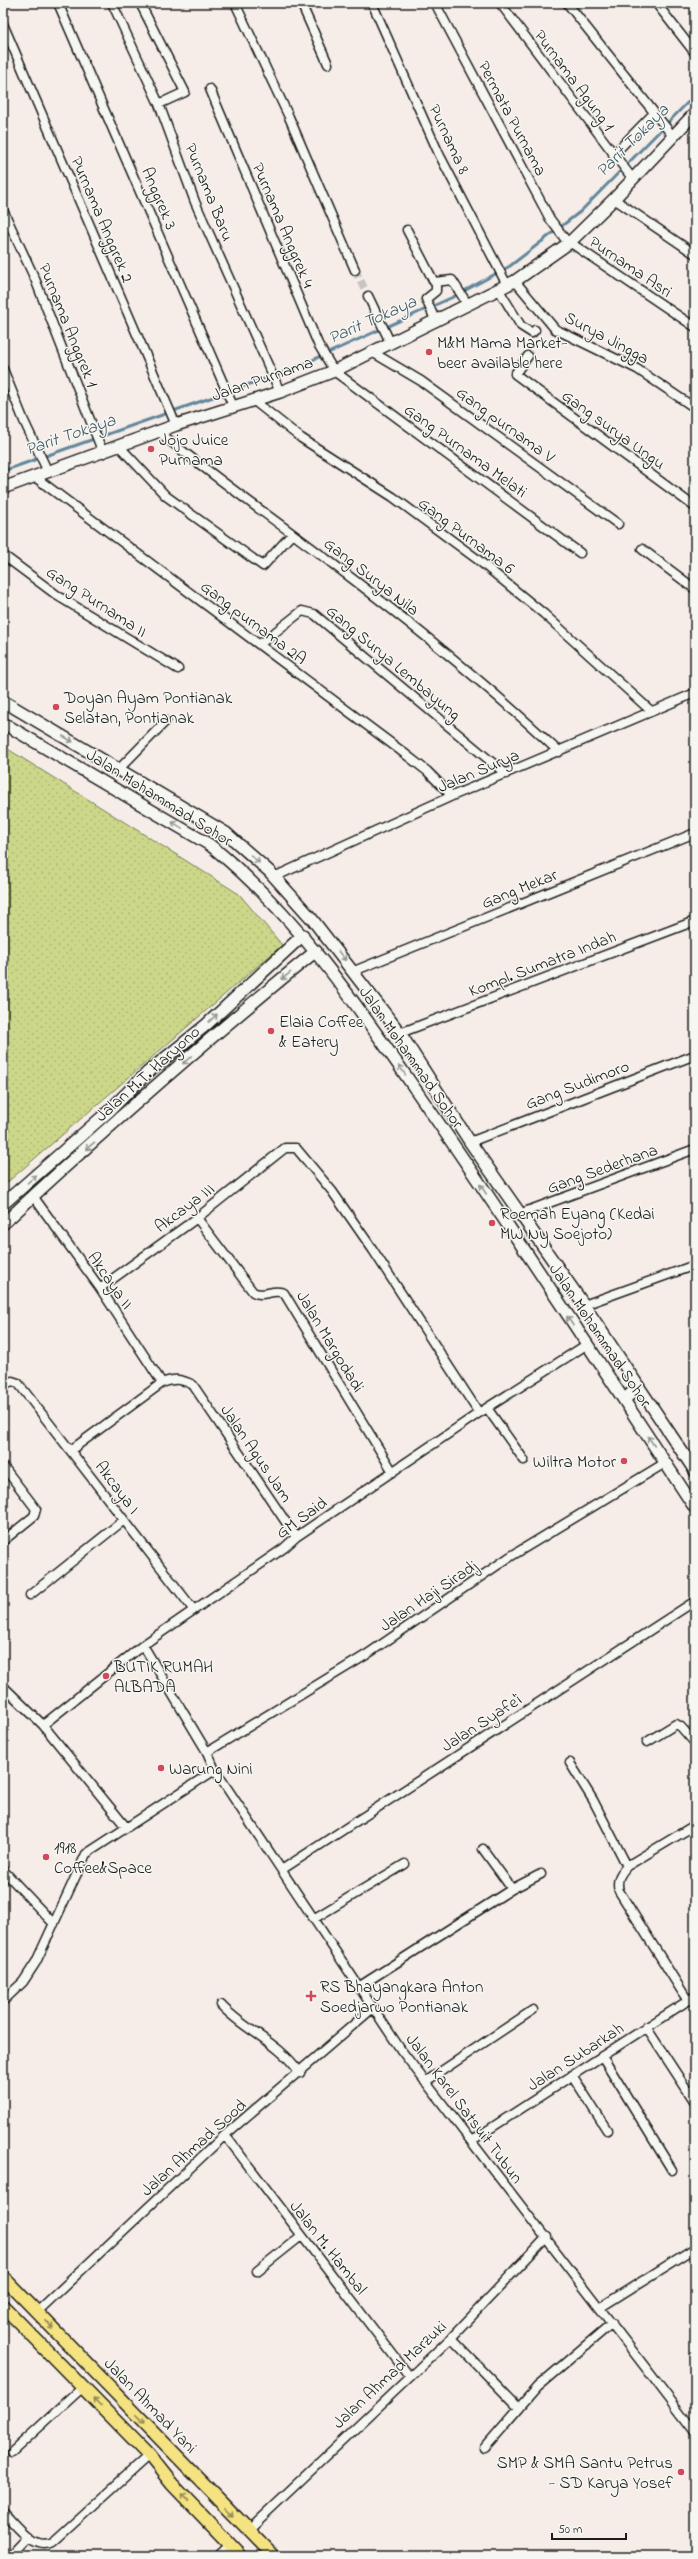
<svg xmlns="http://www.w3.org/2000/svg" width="698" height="2559" font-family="'Indie Flower',sans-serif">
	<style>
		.park { fill: url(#park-dots); stroke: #747a53 }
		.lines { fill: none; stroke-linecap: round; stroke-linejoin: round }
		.stream { stroke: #62879c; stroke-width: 3 }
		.street-tunnel { stroke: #cac3bf; stroke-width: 8; stroke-dasharray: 8 4; stroke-linecap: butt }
		.street-casing { stroke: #1c1c1c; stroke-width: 11 }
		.secondary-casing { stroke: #1c1c1c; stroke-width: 14 }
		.primary-casing { stroke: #1c1c1c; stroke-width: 15 }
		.street { stroke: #f6f6f2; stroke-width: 8 }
		.secondary { stroke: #f6f6f2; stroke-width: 11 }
		.primary { stroke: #f5e382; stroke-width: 12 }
		.oneway { stroke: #949492 }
		.oneway2 { stroke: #938954 }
		.poi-dot { fill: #d1495b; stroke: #f6f6f2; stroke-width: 1.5 }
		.labels { text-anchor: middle; stroke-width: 3; stroke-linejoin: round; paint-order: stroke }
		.street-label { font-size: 17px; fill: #1c1c1c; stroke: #f6f6f2 }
		.poi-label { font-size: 17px; fill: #1c1c1c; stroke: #f6f6f2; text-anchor: start }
		.water-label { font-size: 18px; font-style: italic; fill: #455a67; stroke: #f6f6f2 }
	</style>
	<defs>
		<pattern id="park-dots" width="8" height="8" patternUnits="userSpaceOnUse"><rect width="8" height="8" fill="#ccd78a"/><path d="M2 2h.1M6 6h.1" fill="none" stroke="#afb876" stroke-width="1.8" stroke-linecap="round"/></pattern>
	</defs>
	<rect width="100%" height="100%" fill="#f6ede8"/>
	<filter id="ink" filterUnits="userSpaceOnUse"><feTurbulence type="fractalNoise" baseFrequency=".025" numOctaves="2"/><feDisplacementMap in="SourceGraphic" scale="8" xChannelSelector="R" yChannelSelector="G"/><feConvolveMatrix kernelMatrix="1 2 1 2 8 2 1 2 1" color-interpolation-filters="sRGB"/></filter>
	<g filter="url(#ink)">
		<!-- park -->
		<path class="park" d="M 3,746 L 239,894 L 282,945 L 3,1186 Z"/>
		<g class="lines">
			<!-- stream -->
			<path class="stream" d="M 3,471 L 290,370 L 453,297 L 510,266 L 581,211 L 695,95"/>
			<!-- street-tunnel -->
			<path class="street-tunnel" d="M 355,270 L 368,296"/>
			<!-- street casing -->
			<g class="street-casing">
				<path id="street" d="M 58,3 L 233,406
					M 112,3 L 159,104 L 195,202 L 280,392
					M 140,3 L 185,92 L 159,104
					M 235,3 L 289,117 L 355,270
					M 301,3 L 328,64
					M 372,3 L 439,154 L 507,285
					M 435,3 L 550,219 L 565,239 L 695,327
					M 500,3 L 632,178
					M 567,3 L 672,135
					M 656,3 L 695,53
					M 3,24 L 176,425
					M 210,89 L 318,344 L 334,371 L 580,553
					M 613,155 L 653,114
					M 614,199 L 695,254
					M 3,210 L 35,279 L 103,453
					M 407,230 L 434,282 L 452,280 L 468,305
					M 515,281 L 555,329 L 637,369 L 695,408
					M 499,290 L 521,326 L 532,333 L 535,330
					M 368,296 L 391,344
					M 436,322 L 426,299 L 436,291 L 436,283
					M 372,352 L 421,381 L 618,524
					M 528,356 L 515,374 L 695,507
					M 3,369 L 24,421 L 48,472
					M 253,400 L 301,438 L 393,497 L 477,559 L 544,614 L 651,711
					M 159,432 C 215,478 275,520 333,564 C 411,623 488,685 559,752
					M 120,447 L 166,496 L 263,566 L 292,534
					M 35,477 L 400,750 L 427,771 L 452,796
					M 642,549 L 695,589
					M 3,555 L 58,596 L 178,669
					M 260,644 L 302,611 L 314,614 L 506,774
					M 119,769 L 166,721
					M 274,877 L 452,796 L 695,693
					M 354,971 L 695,833
					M 400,1033 L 695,921
					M 470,1142 L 695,1055
					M 33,1196 L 100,1288 L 162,1383
					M 519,1214 L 695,1149
					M 197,1218 L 253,1292 C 263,1298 273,1288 284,1293 L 393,1472
					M 100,1288 L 197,1218 L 285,1148 L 296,1148 L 332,1191 L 373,1250 L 479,1413
					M 584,1305 L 695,1265
					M 3,1385 L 12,1381 L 18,1383 L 193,1609
					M 487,1408 L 524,1460
					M 71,1450 L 162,1383 C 174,1378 182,1379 193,1385 L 296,1537
					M 687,1459 L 695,1454
					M 3,1466 L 36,1509 L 34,1516 L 3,1541
					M 30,1595 L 124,1520
					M 143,1645 L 207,1752 L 215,1770 L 401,2050 L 695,2432
					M 3,1686 L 43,1725 L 126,1827
					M 43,1725 L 143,1645 L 284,1548 L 296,1537 L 479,1413 L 586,1345
					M 647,1742 L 676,1724 L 681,1727 L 695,1743
					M 207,1752 L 366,1655 L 508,1558 L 665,1463
					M 570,1763 L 593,1800 L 627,1866
					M 283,1869 L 695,1601
					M 3,1870 L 54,1924
					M 512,1889 L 541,1874
					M 315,1918 L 405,1864
					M 360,1986 L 512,1889 L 483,1849
					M 3,2001 L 23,1982 L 36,1962 L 86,1854 L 215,1770
					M 688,2001 L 619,1891 C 616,1880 620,1874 627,1866 L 695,1825
					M 221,2005 C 246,2032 278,2041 300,2073
					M 646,2027 L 695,2102
					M 602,2056 L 672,2170
					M 572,2075 L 607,2130
					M 425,2082 L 533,2010
					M 225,2135 L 410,2377
					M 471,2141 L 695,1996
					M 257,2271 L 301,2236
					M 601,2307 L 695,2248
					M 37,2312 L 225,2135 L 373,2008
					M 451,2338 L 519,2408
					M 485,2447 L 537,2387 L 612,2323
					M 12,2452 L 83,2387
					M 3,2513 C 16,2526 32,2551 53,2542 L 149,2455
					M 248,2530 L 451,2338 L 547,2237
					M 9,2556 L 27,2537
					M 218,2556 L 230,2545"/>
			</g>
			<!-- secondary casing -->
			<g class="secondary-casing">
				<path id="secondary" d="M 3,488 L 176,425 L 280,392 L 334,371 L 515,281 L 569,243 L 614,199 L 695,113
					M 3,701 L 226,833 L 270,872 L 312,919 L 400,1033 L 470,1142 L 584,1305 L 695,1471
					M 3,723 L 210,845 C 301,918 365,1017 431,1112 C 521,1242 608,1376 695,1508
					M 3,1204 L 109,1111 L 148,1072 L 206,1025 L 303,935
					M 3,1224 C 104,1130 208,1038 316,951
					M 624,1400 L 638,1387"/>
			</g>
			<!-- primary casing -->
			<g class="primary-casing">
				<path id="primary" d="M 3,2277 L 274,2556
					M 3,2306 L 149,2455 L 172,2484 L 241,2556"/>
			</g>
			<!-- street -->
			<use href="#street" class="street"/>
			<!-- secondary -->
			<use href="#secondary" class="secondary"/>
			<!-- primary -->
			<use href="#primary" class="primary"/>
		</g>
		<!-- one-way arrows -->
		<defs><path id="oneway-shaft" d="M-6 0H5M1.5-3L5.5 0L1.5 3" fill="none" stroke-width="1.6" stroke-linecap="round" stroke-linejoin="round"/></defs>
		<g class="oneway">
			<use href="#oneway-shaft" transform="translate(68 739) rotate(30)"/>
			<use href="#oneway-shaft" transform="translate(177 825) rotate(-149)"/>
			<use href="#oneway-shaft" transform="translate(255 859) rotate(42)"/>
			<use href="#oneway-shaft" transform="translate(342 956) rotate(51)"/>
			<use href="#oneway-shaft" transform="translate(286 976) rotate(141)"/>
			<use href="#oneway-shaft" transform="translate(213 1018) rotate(-43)"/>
			<use href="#oneway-shaft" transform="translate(187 1060) rotate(138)"/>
			<use href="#oneway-shaft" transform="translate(402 1070) rotate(-125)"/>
			<use href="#oneway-shaft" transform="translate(90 1146) rotate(140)"/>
			<use href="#oneway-shaft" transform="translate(32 1179) rotate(-41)"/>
			<use href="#oneway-shaft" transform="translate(483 1189) rotate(-123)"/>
			<use href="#oneway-shaft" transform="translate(570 1321) rotate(-123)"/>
			<use href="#oneway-shaft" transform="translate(651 1441) rotate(-124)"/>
		</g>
		<g class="oneway2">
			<use href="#oneway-shaft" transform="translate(50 2325) rotate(46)"/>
			<use href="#oneway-shaft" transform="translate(97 2402) rotate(-134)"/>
			<use href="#oneway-shaft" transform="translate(140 2419) rotate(46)"/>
			<use href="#oneway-shaft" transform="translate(185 2498) rotate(-133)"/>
			<use href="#oneway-shaft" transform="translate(230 2512) rotate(46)"/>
		</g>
	</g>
	<!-- markers -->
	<g class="poi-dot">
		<circle cx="429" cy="352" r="4"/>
		<circle cx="151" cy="449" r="4"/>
		<circle cx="56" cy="707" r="4"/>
		<circle cx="271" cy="1031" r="4"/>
		<circle cx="492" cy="1223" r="4"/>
		<circle cx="624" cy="1461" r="4"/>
		<circle cx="106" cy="1676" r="4"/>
		<circle cx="161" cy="1768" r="4"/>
		<circle cx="46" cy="1857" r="4"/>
		<path d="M309 1990h4v4h4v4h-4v4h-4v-4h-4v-4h4z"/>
		<circle cx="681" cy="2472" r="4"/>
	</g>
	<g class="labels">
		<!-- street labels -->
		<g class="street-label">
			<text transform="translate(575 80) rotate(53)" y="6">Purnama Agung 1</text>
			<text transform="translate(513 118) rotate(62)" y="6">Permata Purnama</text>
			<text transform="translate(450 139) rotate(65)" y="6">Purnama 8</text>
			<text transform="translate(210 192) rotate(68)" y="6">Purnama Baru</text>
			<text transform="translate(160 198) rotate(67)" y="6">Anggrek 3</text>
			<text transform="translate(103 219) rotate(67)" y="6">Purnama Anggrek 2</text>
			<text transform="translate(284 225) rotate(67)" y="6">Purnama Anggrek 4</text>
			<text transform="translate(631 266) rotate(34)" y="6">Purnama Asri</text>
			<text transform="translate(69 325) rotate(68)" y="6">Purnama Anggrek 1</text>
			<text transform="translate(607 337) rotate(28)" y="6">Surya Jingga</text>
			<text transform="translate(262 378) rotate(-19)" y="6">Jalan Purnama</text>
			<text transform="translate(506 424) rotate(36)" y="6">Gang purnama V</text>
			<text transform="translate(614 429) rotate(36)" y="6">Gang surya Ungu</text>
			<text transform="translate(466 450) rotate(36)" y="6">Gang Purnama Melati</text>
			<text transform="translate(467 535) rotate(37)" y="6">Gang Purnama 6</text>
			<text transform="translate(372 576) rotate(38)" y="6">Gang Surya Nila</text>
			<text transform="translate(97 601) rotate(33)" y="6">Gang Purnama II</text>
			<text transform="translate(254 622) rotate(37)" y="6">Gang purnama 2A</text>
			<text transform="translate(394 662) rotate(40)" y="6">Gang Surya Lembayung</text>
			<text transform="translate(478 770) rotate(-23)" y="6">Jalan Surya</text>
			<text transform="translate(160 797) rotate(32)" y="6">Jalan Mohammad Sohor</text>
			<text transform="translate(519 888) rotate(-22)" y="6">Gang Mekar</text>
			<text transform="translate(542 963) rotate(-21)" y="6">Kompl. Sumatra Indah</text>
			<text transform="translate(412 1057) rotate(55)" y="6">Jalan Mohammad Sohor</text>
			<text transform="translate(147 1073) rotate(-42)" y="6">Jalan M.T. Haryono</text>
			<text transform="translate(577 1084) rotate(-21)" y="6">Gang Sudimoro</text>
			<text transform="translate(602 1168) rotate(-20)" y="6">Gang Sederhana</text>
			<text transform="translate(184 1207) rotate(-37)" y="6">Akcaya III</text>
			<text transform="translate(111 1280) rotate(55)" y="6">Akcaya II</text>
			<text transform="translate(601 1335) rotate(56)" y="6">Jalan Mohammad Sohor</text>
			<text transform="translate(331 1341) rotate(59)" y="6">Jalan Margodadi</text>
			<text transform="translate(257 1453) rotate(56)" y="6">Jalan Agus Jam</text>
			<text transform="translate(118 1487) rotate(53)" y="6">Akcaya I</text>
			<text transform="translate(301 1517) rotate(-36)" y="6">GM Said</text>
			<text transform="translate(428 1595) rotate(-34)" y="6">Jalan Haji Siradj</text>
			<text transform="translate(481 1722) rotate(-33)" y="6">Jalan Syafe'i</text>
			<text transform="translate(575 2056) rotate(-33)" y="6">Jalan Subarkah</text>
			<text transform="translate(465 2108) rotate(53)" y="6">Jalan Karel Satsuit Tubun</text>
			<text transform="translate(193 2147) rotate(-42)" y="6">Jalan Ahmad Sood</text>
			<text transform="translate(329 2247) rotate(52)" y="6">Jalan M. Hambal</text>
			<text transform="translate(389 2374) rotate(-43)" y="6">Jalan Ahmad Marzuki</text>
			<text transform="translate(151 2405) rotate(46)" y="6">Jalan Ahmad Yani</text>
		</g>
		<!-- poi labels -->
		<g class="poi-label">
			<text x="437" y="348">M&amp;M Mama Market-<tspan x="437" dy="20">beer available here</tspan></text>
			<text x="159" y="445">Jojo Juice<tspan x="159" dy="20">Purnama</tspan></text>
			<text x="64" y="703">Doyan Ayam Pontianak<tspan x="64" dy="20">Selatan, Pontianak</tspan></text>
			<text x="279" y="1027">Elaia Coffee<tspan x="279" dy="20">&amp; Eatery</tspan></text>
			<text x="500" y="1219">Roemah Eyang (Kedai<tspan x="500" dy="20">MW Ny Soejoto)</tspan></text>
			<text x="616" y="1467" text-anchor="end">Wiltra Motor</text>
			<text x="114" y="1672">BUTIK RUMAH<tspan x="114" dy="20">ALBADA</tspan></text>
			<text x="169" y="1774">Warung Nini</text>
			<text x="54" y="1853">1918<tspan x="54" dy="20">Coffee&amp;Space</tspan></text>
			<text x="320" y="1992">RS Bhayangkara Anton<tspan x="320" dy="20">Soedjarwo Pontianak</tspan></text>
			<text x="673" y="2468" text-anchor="end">SMP &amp; SMA Santu Petrus<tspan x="673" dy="20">- SD Karya Yosef</tspan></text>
		</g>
		<!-- water labels -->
		<g class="water-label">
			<text transform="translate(632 140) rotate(-45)" y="6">Parit Tokaya</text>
			<text transform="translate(372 319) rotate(-24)" y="6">Parit Tokaya</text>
			<text transform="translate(70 434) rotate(-19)" y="6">Parit Tokaya</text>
		</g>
	</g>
	<!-- margin -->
	<rect width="698" height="2559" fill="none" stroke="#f6f6f2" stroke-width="16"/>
	<rect x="8" y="8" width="682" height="2543" fill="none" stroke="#1c1c1c" stroke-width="1.5" filter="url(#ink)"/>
	<!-- scale -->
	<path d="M552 2533v6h74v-6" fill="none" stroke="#1c1c1c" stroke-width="2"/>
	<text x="558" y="2533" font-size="12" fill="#1c1c1c" stroke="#f6f6f2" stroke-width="3" paint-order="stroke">50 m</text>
</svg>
